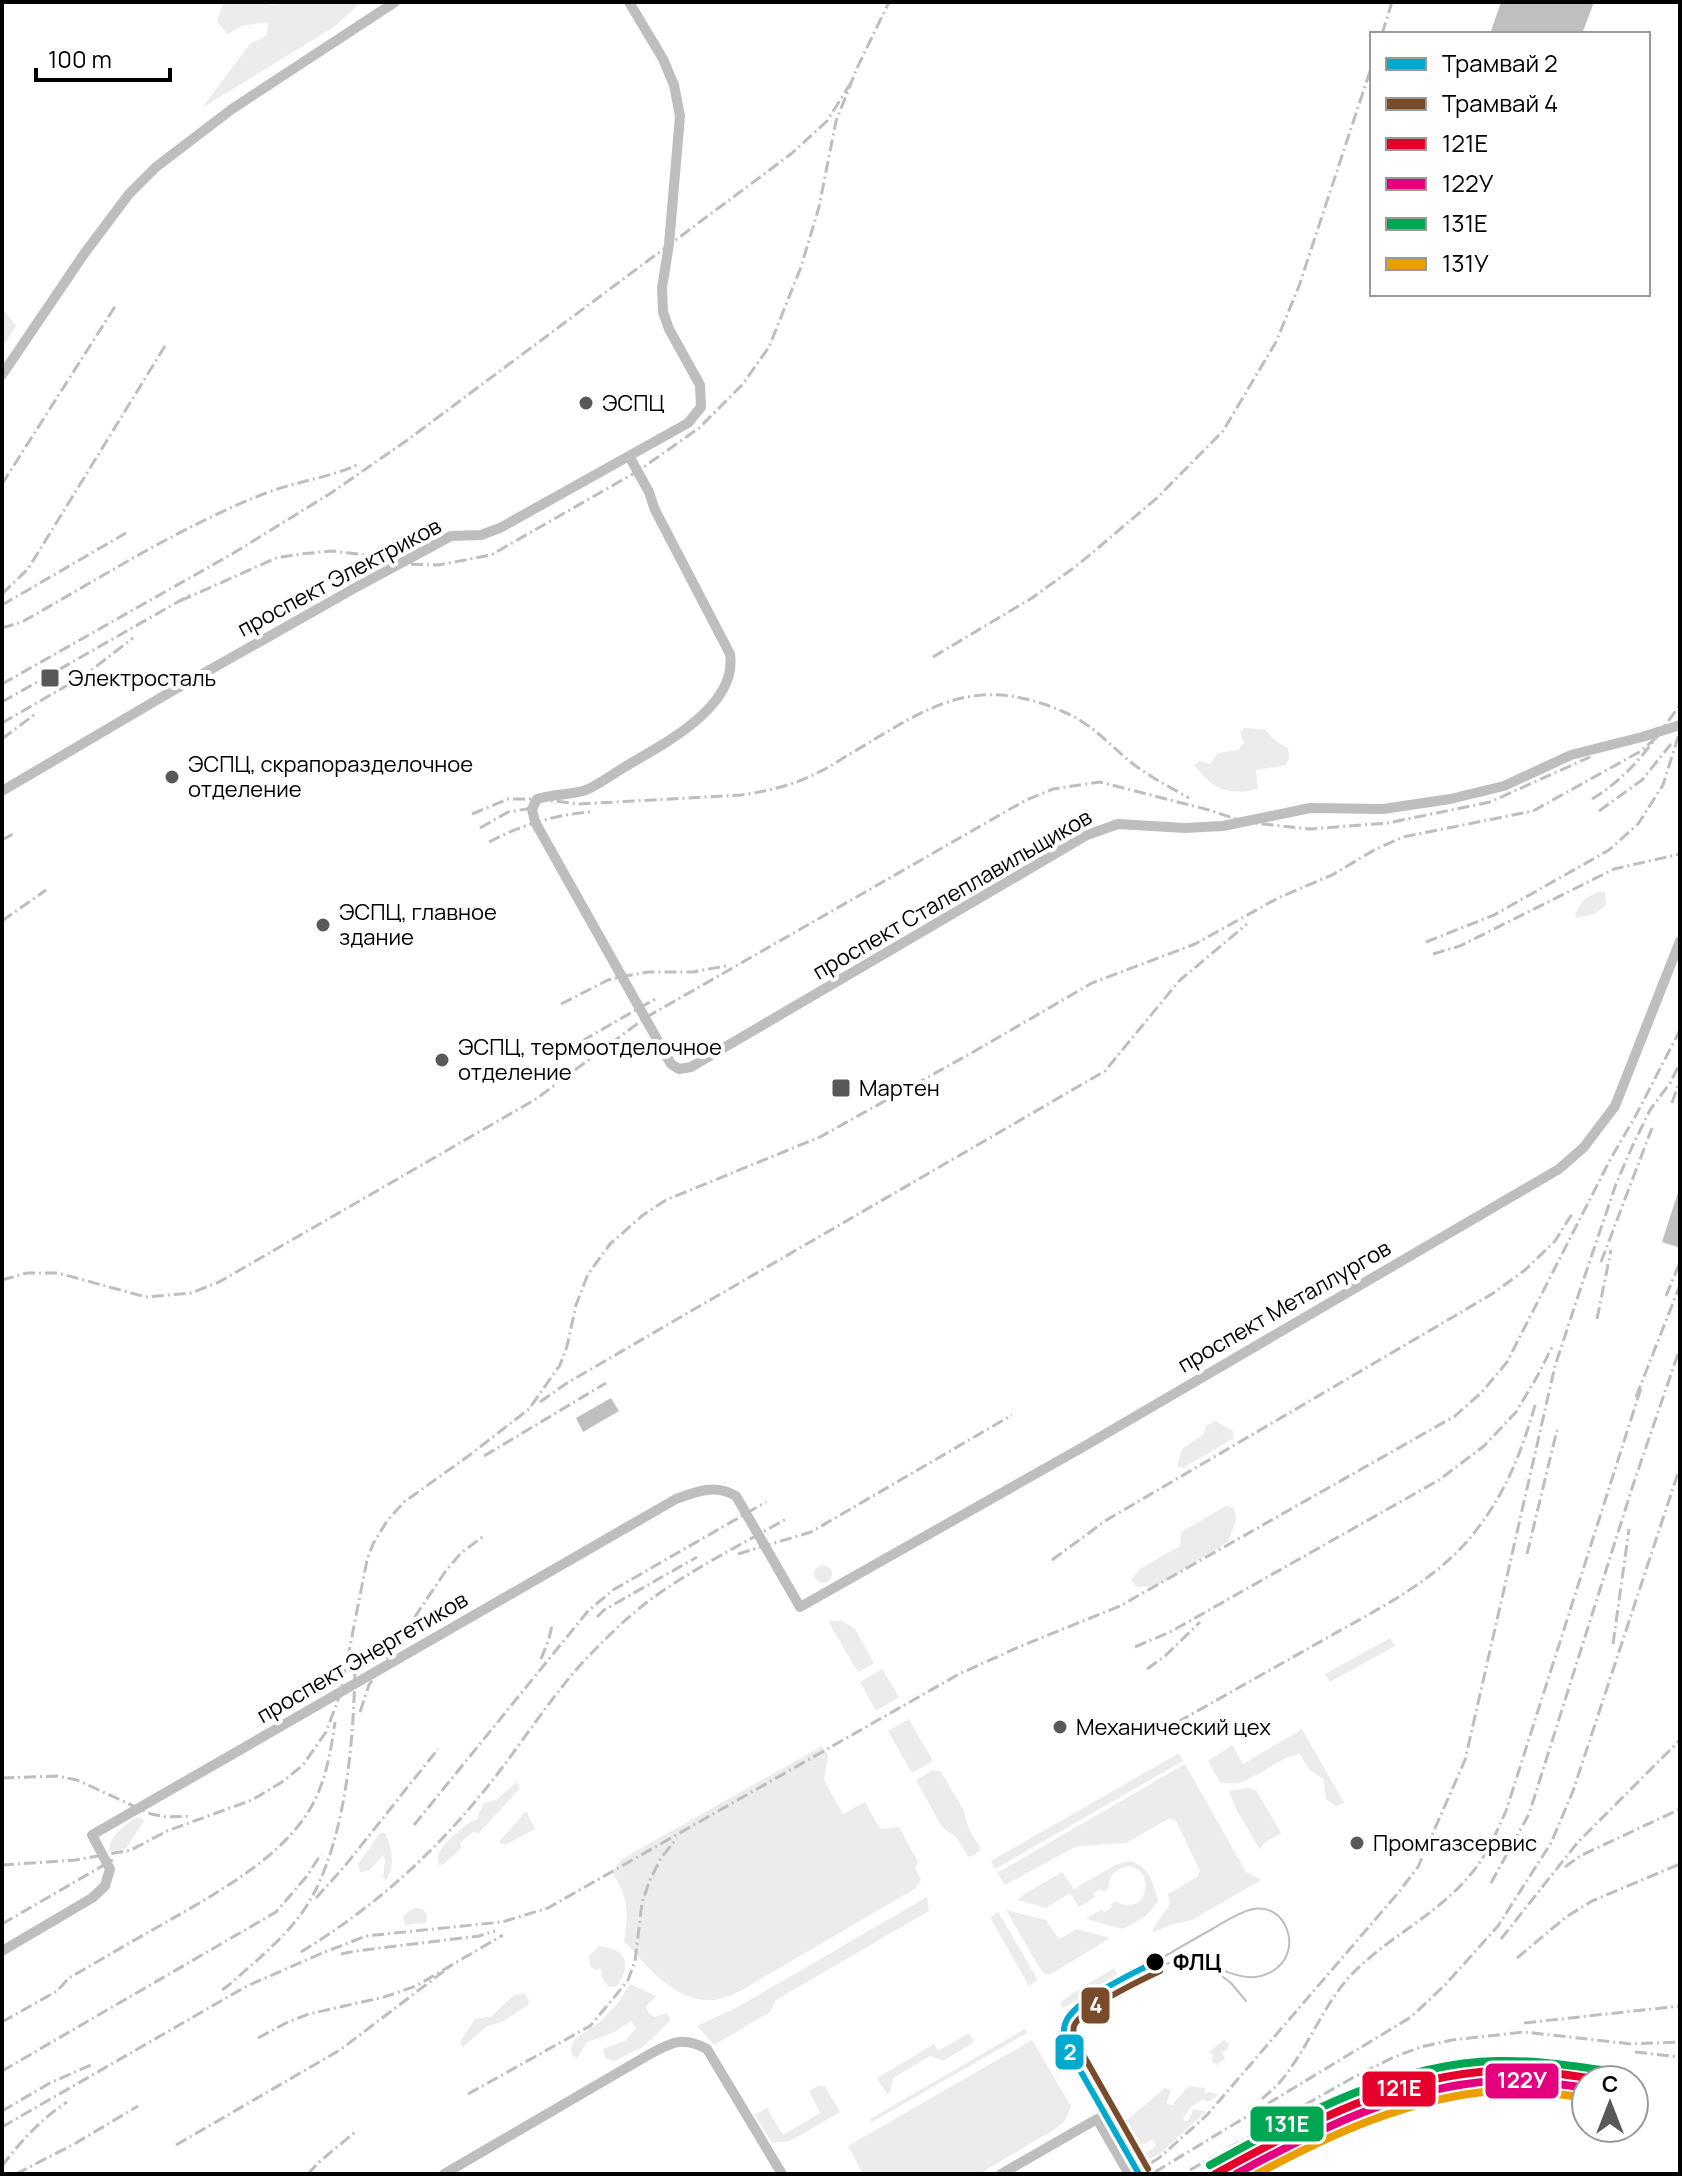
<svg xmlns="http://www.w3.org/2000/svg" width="1682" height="2176" font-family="Manrope,sans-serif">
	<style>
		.green { fill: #ececec }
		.water { fill: #bfbfbf }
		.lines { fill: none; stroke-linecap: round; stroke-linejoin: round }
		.minor { stroke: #bebebe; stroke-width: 10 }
		.tram { stroke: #bebebe; stroke-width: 2 }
		.rail { stroke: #bebebe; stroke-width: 3; stroke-dasharray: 12 4 2 4; stroke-linecap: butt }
		.rail-1-casing { stroke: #fff; stroke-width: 14 }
		.rail-2-casing { stroke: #fff; stroke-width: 14 }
		.rail-3-casing { stroke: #fff; stroke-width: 14 }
		.rail-4-casing { stroke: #fff; stroke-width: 14 }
		.rail-1 { stroke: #e4002b; stroke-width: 8 }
		.rail-2 { stroke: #e5007d; stroke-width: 8 }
		.rail-3 { stroke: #00a651; stroke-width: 8 }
		.rail-4 { stroke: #eb9e00; stroke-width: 8 }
		.tram-1-casing { stroke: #fff; stroke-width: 12 }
		.tram-2-casing { stroke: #fff; stroke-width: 12 }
		.tram-1 { stroke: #00a9ce; stroke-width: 6 }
		.tram-2 { stroke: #7a4b2a; stroke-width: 6 }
		.poi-dot { fill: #595959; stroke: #fff; stroke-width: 3 }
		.stop-dot { fill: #000; stroke: #fff; stroke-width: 3 }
		.labels { text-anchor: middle; stroke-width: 8; stroke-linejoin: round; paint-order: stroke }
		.poi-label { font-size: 22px; fill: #000; stroke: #fff; text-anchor: start }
		.street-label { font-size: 22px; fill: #000; stroke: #fff }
		.stop-label { font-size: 22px; font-weight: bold; fill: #000; stroke: #fff; text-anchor: start }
		.line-badge { stroke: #fff; stroke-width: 3 }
		.badge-label { font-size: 22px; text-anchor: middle; font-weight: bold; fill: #fff }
	</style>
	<rect width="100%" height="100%" fill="#fff"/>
	<!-- green -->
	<path class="green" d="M 221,2 L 265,2 L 270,5 L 300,2 L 357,2 L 358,5 L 334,27 L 202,108 L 250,44 L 267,35 L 268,22 L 241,26 L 228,34 L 217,22 L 223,3 Z
		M 2,307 L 16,326 L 2,348 Z
		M 1244,728 L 1266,730 L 1274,740 L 1288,748 L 1289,758 L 1286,765 L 1256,770 L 1258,789 C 1227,796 1213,789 1194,765 L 1200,761 L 1210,764 L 1218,753 L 1238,750 L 1244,743 L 1240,733 Z
		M 1598,892 L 1605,892 L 1606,905 L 1595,914 L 1577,918 L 1575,914 L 1584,899 Z
		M 1215,1421 L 1233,1431 L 1234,1438 L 1183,1468 L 1177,1466 L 1182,1449 L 1203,1435 L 1206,1426 Z
		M 1226,1506 L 1234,1508 L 1236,1520 L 1228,1542 L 1158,1585 L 1137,1587 L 1131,1580 L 1140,1569 L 1180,1546 L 1181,1532 Z
		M814 1574a9 9 0 1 1 18 0a9 9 0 1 1-18 0Z
		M 828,1621 L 842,1621 L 855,1629 L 874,1663 L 858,1672 Z
		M 1390,1638 L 1395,1646 L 1330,1682 L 1325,1674 Z
		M 882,1669 L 899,1697 L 876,1711 L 860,1682 Z
		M 909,1719 L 933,1761 L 912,1773 L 888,1731 Z
		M 1302,1729 L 1344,1803 L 1336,1806 L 1326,1799 L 1323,1779 L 1309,1769 L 1300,1754 C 1273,1757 1249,1791 1220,1782 L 1208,1761 L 1232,1745 L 1243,1764 Z
		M 822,1746 L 828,1755 L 824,1780 L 843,1814 L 865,1802 L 880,1829 L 899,1827 L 918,1862 L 915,1868 L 921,1880 L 916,1888 L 742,1990 C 733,1994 722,2000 712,2000 C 674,2002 647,1966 624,1941 C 629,1912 628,1897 612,1872 L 622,1859 Z
		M 1179,1753 L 1183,1761 L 995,1869 L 991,1861 Z
		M 1185,1764 L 1246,1872 L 1261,1880 L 1192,1920 L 1170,1925 L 1154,1932 L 1152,1930 L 1170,1904 L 1168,1894 L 1197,1877 L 1200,1871 L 1176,1821 L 1170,1818 L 1126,1843 L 1077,1846 L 1005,1885 L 997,1873 Z
		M 933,1770 L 941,1772 L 964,1811 L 969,1830 L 980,1847 L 980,1851 L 971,1857 L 968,1856 L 956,1837 L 942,1827 L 916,1780 Z
		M 517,1782 L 520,1788 L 479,1833 L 473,1832 L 461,1842 L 461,1848 L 444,1864 L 439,1865 C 438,1859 436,1857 440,1851 C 446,1841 467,1822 478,1819 L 479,1813 L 484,1803 L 496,1800 Z
		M 1247,1788 L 1256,1790 L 1281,1833 L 1264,1843 L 1260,1850 L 1235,1807 L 1229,1791 Z
		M 526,1811 L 535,1829 L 505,1845 L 499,1842 Z
		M 137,1817 L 145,1820 L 126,1848 L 109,1852 C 111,1834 123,1826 137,1817 Z
		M 380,1833 L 385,1833 C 392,1849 396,1865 386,1880 L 383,1878 L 385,1860 L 383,1855 L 369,1871 L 360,1872 L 358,1864 Z
		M 1130,1861 C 1150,1867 1153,1882 1158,1901 L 1146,1916 L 1123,1929 L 1086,1919 L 1102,1909 L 1104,1912 L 1112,1907 L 1111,1904 L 1115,1901 C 1154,1922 1155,1856 1121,1868 C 1111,1872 1109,1880 1108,1889 L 1104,1892 L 1101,1889 L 1093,1893 L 1095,1897 L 1079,1907 L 1070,1893 L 1046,1908 L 1018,1900 L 1023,1895 L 1062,1872 L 1074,1889 L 1115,1865 Z
		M 927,1897 L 929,1911 L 776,2000 L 770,2012 L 714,2045 L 697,2026 L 738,2007 Z
		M 416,1908 L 423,1909 L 427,1915 L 426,1923 L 405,1925 L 403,1918 L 407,1912 Z
		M 1006,1910 L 1046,1920 L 1059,1939 L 1077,1929 L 1110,1938 L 1051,1974 L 1045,1974 L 1041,1970 Z
		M 998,1912 L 1038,1980 L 1029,1986 L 990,1917 Z
		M 599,1946 C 628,1949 632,1966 616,1987 L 609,1987 L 602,1978 L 601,1969 L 595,1970 L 590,1966 L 589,1956 Z
		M 1114,1968 L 1118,1975 L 1063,2008 L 1060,2003 L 1073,1993 Z
		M 630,1984 L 656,1996 L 646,2006 L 649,2014 L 655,2017 L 667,2013 L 671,2020 L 643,2047 L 614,2061 L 605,2058 L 603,2049 L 625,2041 L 636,2028 L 631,2021 L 615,2032 L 587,2042 L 577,2058 L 572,2055 L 571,2048 L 574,2040 L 601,2021 L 618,2003 Z
		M 524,1993 L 529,2000 L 528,2005 L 502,2022 L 487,2026 L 463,2047 L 460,2042 L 475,2019 L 492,2016 L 513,1996 Z
		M 1025,2029 L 1027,2033 L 872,2122 L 870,2119 Z
		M 969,2033 L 974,2042 L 943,2061 L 930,2056 L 893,2078 L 890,2092 L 887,2094 L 877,2078 L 934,2044 L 938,2051 Z
		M 1032,2040 L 1071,2106 L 1065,2121 L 1052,2131 L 979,2174 L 863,2174 L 848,2146 Z
		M 1224,2040 L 1229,2043 L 1228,2049 L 1222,2053 L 1225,2058 L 1217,2065 L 1212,2062 L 1213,2054 L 1208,2053 Z
		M 818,2086 L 825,2086 L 840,2112 L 790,2141 L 772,2143 L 755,2115 L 767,2108 L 783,2135 L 820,2113 L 809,2091 Z
		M 1189,2086 L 1205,2088 L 1205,2094 L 1208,2092 L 1218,2094 L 1215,2098 L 1207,2102 L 1203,2099 L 1191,2107 L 1183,2118 L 1185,2122 L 1190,2118 L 1193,2109 L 1206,2111 L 1161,2153 L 1148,2160 L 1144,2156 L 1148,2151 L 1156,2146 L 1152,2139 L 1146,2144 L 1132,2144 L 1121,2125 L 1165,2088 L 1171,2090 L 1170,2095 L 1166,2103 L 1172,2105 Z"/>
	<!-- water -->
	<path class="water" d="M 1501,2 L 1594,2 L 1582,34 L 1490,34 Z
		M 1680,1186 L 1680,1239 L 1678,1247 L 1662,1242 Z
		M 611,1398 L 619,1411 L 583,1432 L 576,1418 Z"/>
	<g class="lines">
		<!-- minor -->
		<path class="minor" d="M 2,375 L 84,254 L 129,194 L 156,167 L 232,109 L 395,2
			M 629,456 L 649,492 L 655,510 L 730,654 C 738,706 665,743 628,765 C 614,773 600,784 586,790 C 571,795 553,794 537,799 L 532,809 L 535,822 L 671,1064 L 679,1069 L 691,1067 L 1087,835 L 1118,824 L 1185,828 L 1223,826 L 1310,808 L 1383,809 L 1450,799 L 1504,786 L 1571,755 L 1642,737 L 1680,725
			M 2,791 L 167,694 L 353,589 L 451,536 L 481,535 L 500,528 L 688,423 L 701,407 L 700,385 L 669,329 L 663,312 L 662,288 L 669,244 L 680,116 L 674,85 L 663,59 L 629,2
			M 2,1951 L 92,1898 L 105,1886 L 110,1869 L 92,1835 L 676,1499 C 697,1491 715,1484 736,1496 L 800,1607 L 1083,1447 L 1559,1169 L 1584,1147 L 1615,1106 L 1680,941
			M 444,2174 L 650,2054 C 672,2042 683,2036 707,2049 L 782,2174
			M 1001,2174 L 1097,2119 L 1129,2174"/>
		<!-- tram -->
		<path class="tram" d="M 1218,1973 L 1231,1983 L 1246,2001
			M 1136,1978 C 1154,1968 1173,1958 1194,1962 C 1222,1966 1249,1990 1277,1968 C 1302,1948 1286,1903 1253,1909 C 1239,1912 1226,1921 1214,1928 C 1194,1939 1174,1951 1155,1962"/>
		<!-- rail -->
		<path class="rail" d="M 1382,34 L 1392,2
			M 2,484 L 116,305
			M 2,594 L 28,569 L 165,346
			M 180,601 L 276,558 L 301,554 L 331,551 L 359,554 L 400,564 L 438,565 L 491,555 L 638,471 L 699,428 L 742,385 L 769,347 L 801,267 L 819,207 L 836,121 L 857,68 L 889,2
			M 2,605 L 126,533
			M 2,628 L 22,622 C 102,577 181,526 266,493 C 297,481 330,478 359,464
			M 933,657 L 1032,598 L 1079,564 L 1158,497 L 1223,431 L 1276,342 L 1299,286 L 1372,65
			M 2,684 L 232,554 L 331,493 L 406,441 L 791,154 L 827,121 L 852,81
			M 2,702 L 190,595
			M 2,723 L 85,675 L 133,638
			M 2,739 L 34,715
			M 1592,799 C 1632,775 1653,742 1680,705
			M 1599,811 L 1642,780 L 1671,744
			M 472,814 L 508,799 L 537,799 L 579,804 L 742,795 C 767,791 790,786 813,775 C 827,769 841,759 855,751 C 930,706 975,673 1064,712 C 1090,723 1106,741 1127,759 C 1146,775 1168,786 1189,798
			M 480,828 L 508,812 L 539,807
			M 2,840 L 13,834
			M 489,842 C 521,825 554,815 590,812
			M 2,921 L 46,890
			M 1426,942 L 1494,915 L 1609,850 L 1638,824 L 1663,785 L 1680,731
			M 1433,954 L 1460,946 L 1614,869 L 1680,854
			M 561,1004 L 608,980 L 621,977 L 648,972 L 693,972 L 730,965
			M 582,1041 L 655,999
			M 1672,1103 L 1680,1079
			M 1601,1262 L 1652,1128
			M 2,1280 L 27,1273 L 58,1273 L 146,1297 L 191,1293 L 219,1282 L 536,1099 L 645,1018 L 1026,800 L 1053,789 L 1100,782 L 1209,810 L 1245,822 L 1310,829 L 1388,823 L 1490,802 L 1590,757
			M 1666,1296 L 1680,1262
			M 1597,1319 L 1611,1250
			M 1636,1397 L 1680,1285
			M 540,1402 L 567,1383 L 1105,1071 L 1179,981 L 1247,924
			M 484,1456 L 606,1383
			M 738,1554 L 811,1532 L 1012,1415
			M 1527,1554 L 1557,1430
			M 1052,1560 L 1105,1521 L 1492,1294 L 1525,1270 L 1555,1241 L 1572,1214
			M 597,1617 L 604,1610 L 697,1557
			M 1613,1644 L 1629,1529
			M 1135,1647 L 1172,1631 L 1439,1480 L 1484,1446 L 1516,1412 L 1538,1375 L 1552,1347
			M 541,1659 L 549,1639 L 552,1625
			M 1147,1669 L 1165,1656 L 1200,1622
			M 360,1712 L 369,1685 L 445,1572 L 461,1553 L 485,1535
			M 1178,1722 C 1229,1693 1281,1664 1332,1635 C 1382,1607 1438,1579 1474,1533 C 1506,1493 1522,1451 1536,1402
			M 2,1778 L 57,1776 L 77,1780 L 151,1814 L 166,1817 L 192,1816
			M 414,1825 L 588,1611 L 613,1590 L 766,1502
			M 2,1865 L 76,1860 L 131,1850 L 167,1831 L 252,1800 L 282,1782 L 303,1765 L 326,1732 L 341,1692 L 367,1560 L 373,1544 L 387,1521 L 404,1502 L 467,1457 L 529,1409 L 560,1365 L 567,1346 L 576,1305 L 588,1274 L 610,1244 L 643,1215 L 666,1200 L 820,1137 L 975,1051 L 1092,983 L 1195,944 L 1278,898 L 1332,875 L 1376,849 L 1403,837 L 1533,811 L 1641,751 L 1659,735
			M 1565,1867 L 1580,1856 L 1680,1809
			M 1491,1883 L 1529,1814 L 1633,1485 L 1680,1348
			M 316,1898 L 344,1867 L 438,1749
			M 2,1924 L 116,1858
			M 1501,1939 L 1578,1842 L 1680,1740
			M 301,1952 C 371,1909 427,1860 479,1797 C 516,1753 545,1704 583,1662 C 604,1640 626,1618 650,1600 C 692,1569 741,1545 786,1519
			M 341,1954 L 356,1951 L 479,1936 L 495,1931
			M 1517,1958 L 1566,1917 L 1592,1901 L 1680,1864
			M 222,1990 L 229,1985 C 259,1958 294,1931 313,1895 C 347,1831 354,1736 355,1665
			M 2,2022 L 57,1991 L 69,1978 C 102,1959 136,1939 170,1920 C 215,1894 271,1863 302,1821 C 324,1792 330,1757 335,1722
			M 1524,2023 L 1680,2006
			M 258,2038 L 288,2022 L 309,2014 L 384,1997 L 416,1986 L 503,1935
			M 1635,2052 L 1680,2057
			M 2,2071 L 276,1912 L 307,1876 L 321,1854
			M 468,2094 L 590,2026 L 612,2000 L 628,1980 L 635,1961 L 642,1903 L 649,1882 L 661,1858 L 677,1838
			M 1262,2099 C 1268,2093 1275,2088 1280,2082 C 1308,2049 1322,2006 1352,1974 C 1388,1937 1437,1915 1470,1875 C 1486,1857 1496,1833 1506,1811 L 1641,1388
			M 2,2111 L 50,2083 L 91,2065
			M 2,2127 L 247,1986 L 320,1954 L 366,1936 L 502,1922 L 548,1908 L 959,1674 L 1021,1646 L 1120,1606 L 1455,1416 L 1482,1392 L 1507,1362 L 1611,1158 L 1635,1117 L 1680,1030
			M 176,2145 L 340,2050 L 448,1968
			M 2,2166 C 21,2141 41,2119 67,2102
			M 1190,2170 L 1354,2077 L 1394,2057 L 1421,2047 L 1452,2040 L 1524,2032 L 1632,2044 L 1680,2042
			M 1155,2172 L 1411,2017 L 1445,1985 L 1498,1926 L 1551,1843 L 1573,1791 L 1680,1467
			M 16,2174 L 76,2143 L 138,2106
			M 308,2174 L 318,2163 L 355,2132
			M 1133,2174 L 1159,2158 L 1207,2115 L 1398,1893 L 1418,1867 L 1465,1760 L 1555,1366 L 1582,1284 L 1616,1184 L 1632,1147 L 1650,1110 L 1670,1083 L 1680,1063"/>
		<!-- rail-1 casing -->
		<g class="rail-1-casing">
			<path id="rail-1" d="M 1215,2174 C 1302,2127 1394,2075 1496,2071 C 1531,2069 1565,2074 1600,2080"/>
		</g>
		<!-- rail-2 casing -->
		<g class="rail-2-casing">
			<path id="rail-2" d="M 1236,2174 C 1317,2130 1401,2087 1494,2081 C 1525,2079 1556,2083 1586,2088"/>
		</g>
		<!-- rail-3 casing -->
		<g class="rail-3-casing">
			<path id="rail-3" d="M 1210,2165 C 1298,2117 1394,2063 1497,2061 C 1533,2060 1567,2065 1602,2070"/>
		</g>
		<!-- rail-4 casing -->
		<g class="rail-4-casing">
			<path id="rail-4" d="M 1257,2174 C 1331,2134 1409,2098 1494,2091 C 1525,2089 1556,2093 1586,2098"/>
		</g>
		<!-- rail-1 -->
		<use href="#rail-1" class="rail-1"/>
		<!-- rail-2 -->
		<use href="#rail-2" class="rail-2"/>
		<!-- rail-3 -->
		<use href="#rail-3" class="rail-3"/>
		<!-- rail-4 -->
		<use href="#rail-4" class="rail-4"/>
		<!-- tram-1 casing -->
		<g class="tram-1-casing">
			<path id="tram-1" d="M 1139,2174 L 1068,2049 C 1065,2041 1062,2033 1065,2024 C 1072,2001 1134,1973 1155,1962"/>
		</g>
		<!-- tram-2 casing -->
		<g class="tram-2-casing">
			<path id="tram-2" d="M 1148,2169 L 1077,2044 C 1075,2039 1072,2032 1074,2026 C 1081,2008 1141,1980 1160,1971"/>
		</g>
		<!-- tram-1 -->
		<use href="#tram-1" class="tram-1"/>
		<!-- tram-2 -->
		<use href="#tram-2" class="tram-2"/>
	</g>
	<!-- markers -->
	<g class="poi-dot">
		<circle cx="586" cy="403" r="8"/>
		<rect x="40" y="668" width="20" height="20" rx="4"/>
		<circle cx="172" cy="777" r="8"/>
		<circle cx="323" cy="925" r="8"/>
		<circle cx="442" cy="1060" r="8"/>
		<rect x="831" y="1078" width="20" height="20" rx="4"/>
		<circle cx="1060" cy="1727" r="8"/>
		<circle cx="1357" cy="1843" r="8"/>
	</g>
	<circle class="stop-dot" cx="1155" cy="1962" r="10"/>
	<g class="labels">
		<!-- poi labels -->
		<g class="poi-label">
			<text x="602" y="411">ЭСПЦ</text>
			<text x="68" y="686">Электросталь</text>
			<text x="188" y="772">ЭСПЦ, скрапоразделочное<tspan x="188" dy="25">отделение</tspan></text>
			<text x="339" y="920">ЭСПЦ, главное<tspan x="339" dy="25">здание</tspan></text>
			<text x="458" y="1055">ЭСПЦ, термоотделочное<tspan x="458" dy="25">отделение</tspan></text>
			<text x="859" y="1096">Мартен</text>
			<text x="1076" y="1735">Механический цех</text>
			<text x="1373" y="1851">Промгазсервис</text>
		</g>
		<!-- street labels -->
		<g class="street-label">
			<text transform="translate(339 577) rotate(-28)" y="8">проспект Электриков</text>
			<text transform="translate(952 894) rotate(-30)" y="8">проспект Сталеплавильщиков</text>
			<text transform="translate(1284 1306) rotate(-30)" y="8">проспект Металлургов</text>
			<text transform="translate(362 1657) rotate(-30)" y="8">проспект Энергетиков</text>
		</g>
		<!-- stop labels -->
		<g class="stop-label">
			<text x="1173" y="1970">ФЛЦ</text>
		</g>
	</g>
	<g class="line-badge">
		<rect x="1080" y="1986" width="31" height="39" rx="8" fill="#7a4b2a"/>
		<rect x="1054" y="2033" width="31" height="38" rx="8" fill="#00a9ce"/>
		<rect x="1484" y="2062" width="76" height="38" rx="8" fill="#e5007d"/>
		<rect x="1361" y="2070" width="76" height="38" rx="8" fill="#e4002b"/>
		<rect x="1249" y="2105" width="76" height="38" rx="8" fill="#00a651"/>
	</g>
	<g class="badge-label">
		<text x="1096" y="2013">4</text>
		<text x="1070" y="2060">2</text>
		<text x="1522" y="2088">122У</text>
		<text x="1399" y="2096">121Е</text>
		<text x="1287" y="2132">131Е</text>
	</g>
	<!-- border -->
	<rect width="1682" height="2176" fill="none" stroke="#000000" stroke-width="8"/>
	<!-- legend -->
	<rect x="1370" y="32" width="280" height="264" fill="#ffffff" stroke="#999999" stroke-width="2"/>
	<rect x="1386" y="58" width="40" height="12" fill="#00a9ce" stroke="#999999" stroke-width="2"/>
	<text x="1442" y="72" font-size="24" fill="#000000">Трамвай 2</text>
	<rect x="1386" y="98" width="40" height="12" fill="#7a4b2a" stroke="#999999" stroke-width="2"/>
	<text x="1442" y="112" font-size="24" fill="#000000">Трамвай 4</text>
	<rect x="1386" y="138" width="40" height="12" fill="#e4002b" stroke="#999999" stroke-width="2"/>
	<text x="1442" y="152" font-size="24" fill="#000000">121Е</text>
	<rect x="1386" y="178" width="40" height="12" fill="#e5007d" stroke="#999999" stroke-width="2"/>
	<text x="1442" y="192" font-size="24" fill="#000000">122У</text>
	<rect x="1386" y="218" width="40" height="12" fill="#00a651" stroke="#999999" stroke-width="2"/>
	<text x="1442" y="232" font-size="24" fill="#000000">131Е</text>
	<rect x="1386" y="258" width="40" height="12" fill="#eb9e00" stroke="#999999" stroke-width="2"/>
	<text x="1442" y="272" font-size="24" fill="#000000">131У</text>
	<!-- north arrow -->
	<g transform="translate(1610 2104)"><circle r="38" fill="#ffffff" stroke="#999999" stroke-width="2"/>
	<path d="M0-6L14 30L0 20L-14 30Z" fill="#595959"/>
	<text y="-12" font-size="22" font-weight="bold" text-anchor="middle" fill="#000000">С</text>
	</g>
	<!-- scale -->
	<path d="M36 68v12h134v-12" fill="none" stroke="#000000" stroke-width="4"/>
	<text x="48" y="68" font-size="24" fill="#000000" stroke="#ffffff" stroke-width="6" paint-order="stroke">100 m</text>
</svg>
